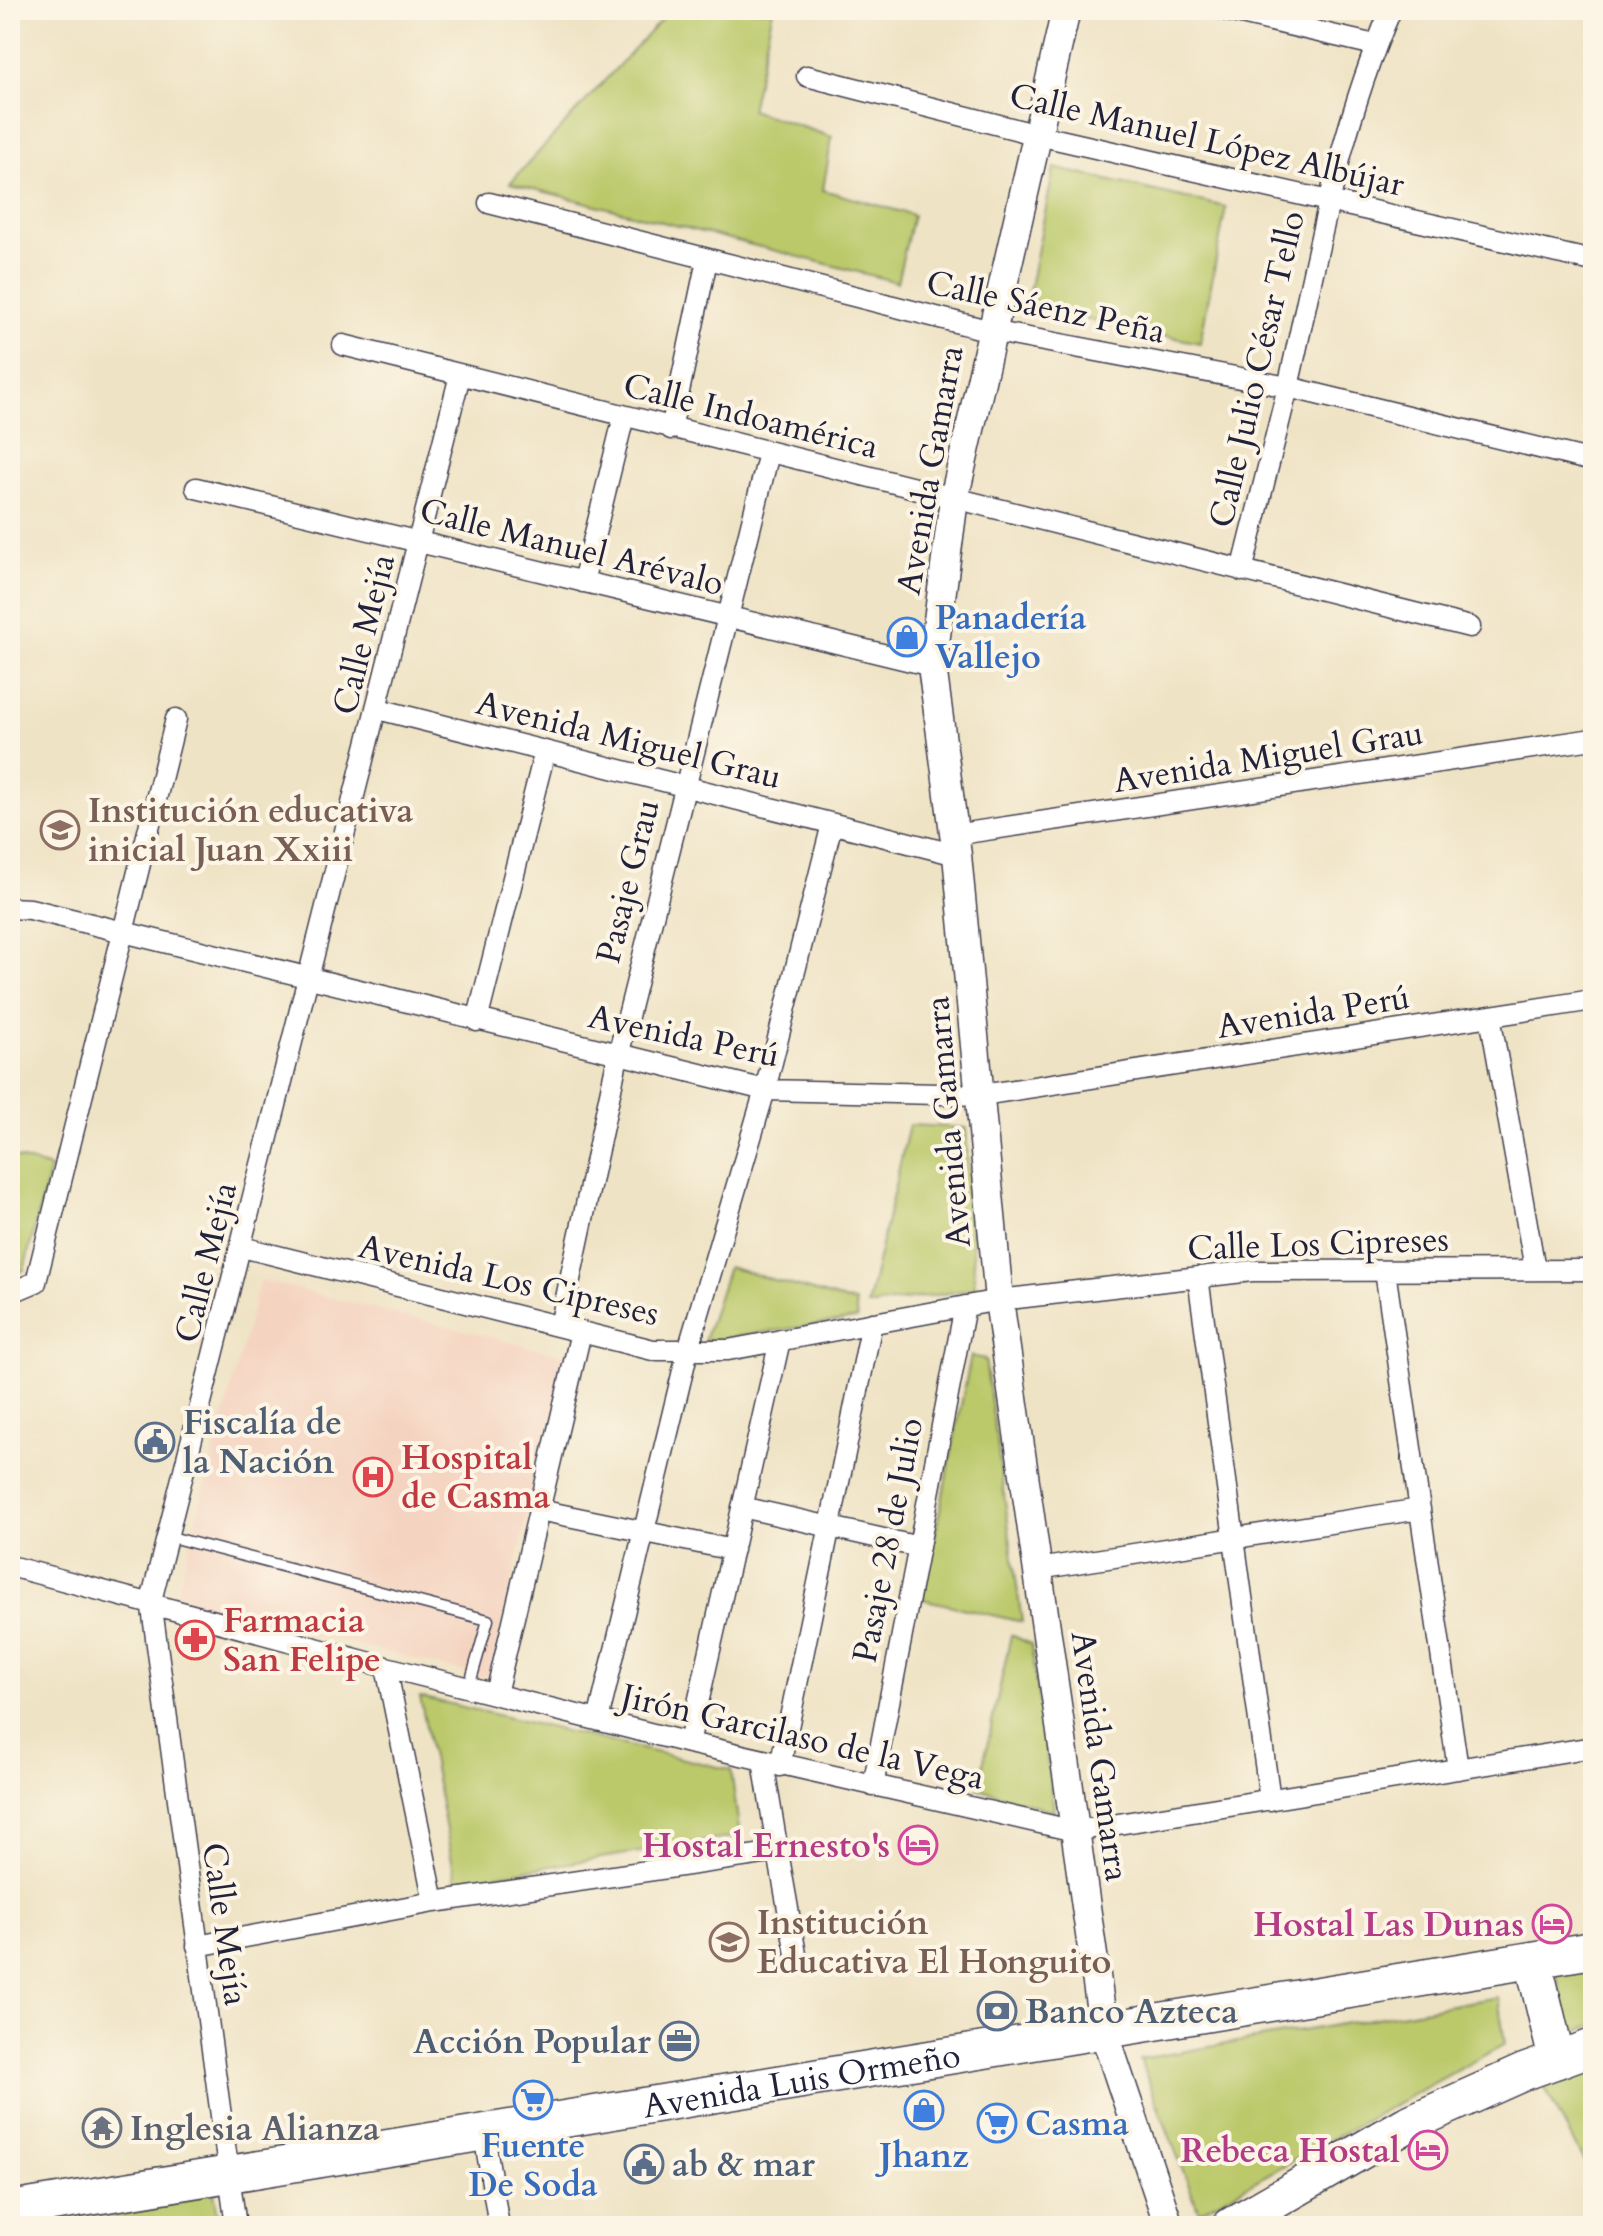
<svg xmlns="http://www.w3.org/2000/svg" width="1603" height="2236" font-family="Cardo,serif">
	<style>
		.built { fill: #f4d3c0 }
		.green { fill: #bbc96b; stroke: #6e7653; stroke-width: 2 }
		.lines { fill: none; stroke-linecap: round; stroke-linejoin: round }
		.lane-casing { stroke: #413f50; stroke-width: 13 }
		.street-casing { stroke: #413f50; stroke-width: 23 }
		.secondary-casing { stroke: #413f50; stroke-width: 31 }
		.highway-casing { stroke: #413f50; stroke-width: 39 }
		.lane { stroke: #fff; stroke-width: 10 }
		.street { stroke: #fff; stroke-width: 20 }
		.secondary { stroke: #fff; stroke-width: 28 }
		.highway { stroke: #fff; stroke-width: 36 }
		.labels { text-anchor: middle; stroke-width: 8; stroke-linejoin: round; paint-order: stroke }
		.street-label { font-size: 34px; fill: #22223b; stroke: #fcf5e5 }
		.shop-label { font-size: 34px; font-weight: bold; fill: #366cbe; stroke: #fcf5e5; text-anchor: start }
		.education-label { font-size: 34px; font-weight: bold; fill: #785e54; stroke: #fcf5e5; text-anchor: start }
		.service-label { font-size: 34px; font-weight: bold; fill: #4e5e75; stroke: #fcf5e5; text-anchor: start }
		.health-label { font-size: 34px; font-weight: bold; fill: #be3a42; stroke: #fcf5e5; text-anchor: start }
		.hotel-label { font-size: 34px; font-weight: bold; fill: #b23c85; stroke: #fcf5e5; text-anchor: end }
		.worship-label { font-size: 34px; font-weight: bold; fill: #5b616d; stroke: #fcf5e5; text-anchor: start }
	</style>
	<rect width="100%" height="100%" fill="#fcf5e5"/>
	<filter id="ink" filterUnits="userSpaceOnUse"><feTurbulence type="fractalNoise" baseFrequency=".0125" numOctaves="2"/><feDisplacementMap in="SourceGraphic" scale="16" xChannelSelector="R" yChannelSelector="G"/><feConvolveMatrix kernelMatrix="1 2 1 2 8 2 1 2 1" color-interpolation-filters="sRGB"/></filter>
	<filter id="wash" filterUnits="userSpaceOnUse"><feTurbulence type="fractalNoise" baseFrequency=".006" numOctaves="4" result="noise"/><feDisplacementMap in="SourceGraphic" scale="32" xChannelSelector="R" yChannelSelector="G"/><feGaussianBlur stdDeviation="1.8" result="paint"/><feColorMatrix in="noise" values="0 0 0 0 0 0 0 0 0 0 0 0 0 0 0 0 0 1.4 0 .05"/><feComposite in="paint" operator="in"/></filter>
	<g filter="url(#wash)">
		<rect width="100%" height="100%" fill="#efe3c5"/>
		<!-- built -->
		<path class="built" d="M 260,1280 L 567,1356 L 488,1678 L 175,1599 Z"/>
		<!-- green -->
		<path class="green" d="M 670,10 L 773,10 L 751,110 L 832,137 L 823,190 L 913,215 L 897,282 L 510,183 Z
			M 1054,168 L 1226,207 L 1200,343 L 1026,307 Z
			M 909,1125 L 966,1128 L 975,1289 L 867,1306 Z
			M 10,1156 L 50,1168 L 24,1270 L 10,1277 Z
			M 728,1267 L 855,1303 L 857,1319 L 704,1341 Z
			M 971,1356 L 985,1359 L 1022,1622 L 922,1599 Z
			M 1011,1635 L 1031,1644 L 1054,1811 L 978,1788 Z
			M 420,1697 L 731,1770 L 740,1836 L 456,1881 Z
			M 1593,1965 L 1593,2026 L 1571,2033 L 1556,1971 Z
			M 1498,1997 L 1505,2044 L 1199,2212 L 1140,2059 Z
			M 1593,2065 L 1593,2179 L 1544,2086 Z
			M 212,2182 L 220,2226 L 36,2226 L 34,2212 Z"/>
	</g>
	<g filter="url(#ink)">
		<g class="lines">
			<!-- lane casing -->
			<g class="lane-casing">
				<path id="lane" d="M 167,1536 L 488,1620 L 469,1687"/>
			</g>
			<!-- street casing -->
			<g class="street-casing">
				<path id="street" d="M 1224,10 L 1375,45
					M 807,76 L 1038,135 L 1593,261
					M 489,203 L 991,331 L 1288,387 L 1593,461
					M 343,345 L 1470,627
					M 671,429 L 707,260
					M 196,488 L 932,666
					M 1242,571 C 1257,509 1273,448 1288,387 C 1317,260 1338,130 1391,10
					M 583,582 L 624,416
					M 378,709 L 957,855
					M 953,835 L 1593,739
					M 10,908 L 30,909 L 765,1090 L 982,1095 L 1593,1000
					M 1490,1016 L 1535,1269
					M 477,1021 L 545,751
					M 242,1247 L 653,1350 L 728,1350 L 999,1300 L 1252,1271 L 1593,1270
					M 1385,1271 L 1458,1769
					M 1198,1277 L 1270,1800
					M 10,1293 L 36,1282 L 176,719
					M 560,1326 L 618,1056 L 769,453
					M 742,1507 L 919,1547
					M 539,1510 L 733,1550
					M 10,1566 L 386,1667 L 689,1743 L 1075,1831 L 1593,1747
					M 1038,1569 L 1420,1509
					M 386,1667 L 434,1902 L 778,1852 L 763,1761
					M 496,1694 L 581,1332
					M 598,1720 L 688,1350 L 765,1090 L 832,824
					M 689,1743 L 780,1340
					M 780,1766 L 872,1323
					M 873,1786 L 965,1306
					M 778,1852 L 797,1960
					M 197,1946 L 434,1902
					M 484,2134 L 499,2226
					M 236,2226 L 151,1601 L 460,375"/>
			</g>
			<!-- secondary casing -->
			<g class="secondary-casing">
				<path id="secondary" d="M 1066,10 L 954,499 L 932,666 L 957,855 L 999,1300 L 1104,2032 L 1169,2226"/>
			</g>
			<!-- highway casing -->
			<g class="highway-casing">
				<g id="highway">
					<path d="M 1533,1960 L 1557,2060"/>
					<path id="s1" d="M 10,2210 L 1593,1950"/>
					<path d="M 1231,2226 L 1406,2125 L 1524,2072 L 1593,2047"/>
				</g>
			</g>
			<!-- lane -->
			<use href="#lane" class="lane"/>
			<!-- street -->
			<use href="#street" class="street"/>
			<!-- secondary -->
			<use href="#secondary" class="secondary"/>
			<!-- highway -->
			<use href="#highway" class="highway"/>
		</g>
	</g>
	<!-- icons -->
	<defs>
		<g id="shop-ring" transform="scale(2)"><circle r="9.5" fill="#fcf5e5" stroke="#3f7fe0" stroke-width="1.5"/><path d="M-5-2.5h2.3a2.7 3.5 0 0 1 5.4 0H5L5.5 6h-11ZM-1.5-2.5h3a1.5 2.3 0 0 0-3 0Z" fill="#3f7fe0"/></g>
		<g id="school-ring" transform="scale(2)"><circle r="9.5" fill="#fcf5e5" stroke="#8d6e63" stroke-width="1.5"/><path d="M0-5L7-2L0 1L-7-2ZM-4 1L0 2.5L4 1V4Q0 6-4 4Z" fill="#8d6e63"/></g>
		<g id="civic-ring" transform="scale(2)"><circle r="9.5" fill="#fcf5e5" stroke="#5c6f8a" stroke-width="1.5"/><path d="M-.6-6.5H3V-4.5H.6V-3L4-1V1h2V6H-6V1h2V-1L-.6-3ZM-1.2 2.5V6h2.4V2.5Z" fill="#5c6f8a"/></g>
		<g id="hospital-ring" transform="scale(2)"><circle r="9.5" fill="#fcf5e5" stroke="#e0444e" stroke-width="1.5"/><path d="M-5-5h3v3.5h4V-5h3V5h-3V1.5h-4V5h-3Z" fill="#e0444e"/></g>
		<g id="pharmacy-ring" transform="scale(2)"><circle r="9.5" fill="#fcf5e5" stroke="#e0444e" stroke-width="1.5"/><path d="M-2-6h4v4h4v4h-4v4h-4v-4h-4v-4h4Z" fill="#e0444e"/></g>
		<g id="hotel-ring" transform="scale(2)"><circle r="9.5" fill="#fcf5e5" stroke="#d1479c" stroke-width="1.5"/><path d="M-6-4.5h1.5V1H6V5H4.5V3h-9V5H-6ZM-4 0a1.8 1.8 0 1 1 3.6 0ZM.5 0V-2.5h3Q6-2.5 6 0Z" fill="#d1479c"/></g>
		<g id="bank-ring" transform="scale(2)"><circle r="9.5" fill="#fcf5e5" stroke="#5c6f8a" stroke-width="1.5"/><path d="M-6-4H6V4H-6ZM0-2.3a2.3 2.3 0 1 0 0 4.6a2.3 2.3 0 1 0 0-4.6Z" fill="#5c6f8a"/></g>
		<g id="office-ring" transform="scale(2)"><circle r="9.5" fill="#fcf5e5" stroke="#5c6f8a" stroke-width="1.5"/><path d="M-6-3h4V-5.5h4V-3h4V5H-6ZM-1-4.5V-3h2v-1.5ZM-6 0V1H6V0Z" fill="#5c6f8a"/></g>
		<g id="supermarket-ring" transform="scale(2)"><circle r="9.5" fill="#fcf5e5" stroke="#3f7fe0" stroke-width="1.5"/><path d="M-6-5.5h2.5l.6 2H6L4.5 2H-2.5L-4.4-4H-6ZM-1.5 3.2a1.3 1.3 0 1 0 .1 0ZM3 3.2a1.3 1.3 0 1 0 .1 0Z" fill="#3f7fe0"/></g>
		<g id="temple-ring" transform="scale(2)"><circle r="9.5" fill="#fcf5e5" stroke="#6b7280" stroke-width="1.5"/><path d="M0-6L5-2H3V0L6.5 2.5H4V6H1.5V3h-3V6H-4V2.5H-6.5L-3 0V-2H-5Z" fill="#6b7280"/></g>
	</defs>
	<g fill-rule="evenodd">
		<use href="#shop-ring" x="907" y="637"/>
		<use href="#school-ring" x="60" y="830"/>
		<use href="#civic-ring" x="155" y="1442"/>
		<use href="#hospital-ring" x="373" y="1477"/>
		<use href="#pharmacy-ring" x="195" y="1640"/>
		<use href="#hotel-ring" x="918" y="1845"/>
		<use href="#hotel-ring" x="1552" y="1924"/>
		<use href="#school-ring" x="729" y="1942"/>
		<use href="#bank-ring" x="997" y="2011"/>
		<use href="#office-ring" x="679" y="2041"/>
		<use href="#supermarket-ring" x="533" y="2100"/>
		<use href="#shop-ring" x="924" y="2110"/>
		<use href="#supermarket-ring" x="997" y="2123"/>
		<use href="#temple-ring" x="102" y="2128"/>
		<use href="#hotel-ring" x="1428" y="2150"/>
		<use href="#civic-ring" x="644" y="2164"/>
	</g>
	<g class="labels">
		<!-- street labels -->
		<g class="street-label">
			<text transform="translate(1207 139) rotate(13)" y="12">Calle Manuel López Albújar</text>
			<text transform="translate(1046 306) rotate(12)" y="12">Calle Sáenz Peña</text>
			<text transform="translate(1256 369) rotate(-77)" y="12">Calle Julio César Tello</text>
			<text transform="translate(751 415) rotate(14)" y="12">Calle Indoamérica</text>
			<text transform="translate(929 470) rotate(-80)" y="12">Avenida Gamarra</text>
			<text transform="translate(572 546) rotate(14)" y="12">Calle Manuel Arévalo</text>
			<text transform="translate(363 634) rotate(-76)" y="12">Calle Mejía</text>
			<text transform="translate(629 739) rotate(14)" y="12">Avenida Miguel Grau</text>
			<text transform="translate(1268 756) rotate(-9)" y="12">Avenida Miguel Grau</text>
			<text transform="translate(627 881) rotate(-76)" y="12">Pasaje Grau</text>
			<text transform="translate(1313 1011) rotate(-9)" y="12">Avenida Perú</text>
			<text transform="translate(684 1035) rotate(12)" y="12">Avenida Perú</text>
			<text transform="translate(947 1122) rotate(-95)" y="12">Avenida Gamarra</text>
			<text transform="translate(1318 1243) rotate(-2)" y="12">Calle Los Cipreses</text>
			<text transform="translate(205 1262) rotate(-76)" y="12">Calle Mejía</text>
			<text transform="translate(509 1279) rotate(13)" y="12">Avenida Los Cipreses</text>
			<text transform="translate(887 1540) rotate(-79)" y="12">Pasaje 28 de Julio</text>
			<text transform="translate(803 1736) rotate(13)" y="12">Jirón Garcilaso de la Vega</text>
			<text transform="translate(1101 1756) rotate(82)" y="12">Avenida Gamarra</text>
			<text transform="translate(226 1924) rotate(82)" y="12">Calle Mejía</text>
			<text dy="12" stroke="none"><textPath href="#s1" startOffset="802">Avenida Luis Ormeño</textPath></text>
		</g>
		<!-- shop labels -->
		<g class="shop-label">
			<text x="935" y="629">Panadería<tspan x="935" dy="39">Vallejo</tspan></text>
			<text x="1025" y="2135">Casma</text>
			<text x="533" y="2157" text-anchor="middle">Fuente<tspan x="533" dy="39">De Soda</tspan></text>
			<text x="924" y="2167" text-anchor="middle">Jhanz</text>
		</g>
		<!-- education labels -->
		<g class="education-label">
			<text x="88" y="822">Institución educativa<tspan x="88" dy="39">inicial Juan Xxiii</tspan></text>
			<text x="757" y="1934">Institución<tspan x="757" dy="39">Educativa El Honguito</tspan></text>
		</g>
		<!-- service labels -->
		<g class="service-label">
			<text x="183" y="1434">Fiscalía de<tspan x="183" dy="39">la Nación</tspan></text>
			<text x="1025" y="2023">Banco Azteca</text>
			<text x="651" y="2053" text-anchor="end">Acción Popular</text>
			<text x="672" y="2176">ab &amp; mar</text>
		</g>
		<!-- health labels -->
		<g class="health-label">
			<text x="401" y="1469">Hospital<tspan x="401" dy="39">de Casma</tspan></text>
			<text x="223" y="1632">Farmacia<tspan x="223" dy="39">San Felipe</tspan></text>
		</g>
		<!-- hotel labels -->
		<g class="hotel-label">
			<text x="890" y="1857">Hostal Ernesto's</text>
			<text x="1524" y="1936">Hostal Las Dunas</text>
			<text x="1400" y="2162">Rebeca Hostal</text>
		</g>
		<!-- worship labels -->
		<g class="worship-label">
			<text x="130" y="2140">Inglesia Alianza</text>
		</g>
	</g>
	<!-- margin -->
	<rect width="1603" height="2236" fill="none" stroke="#fcf5e5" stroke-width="40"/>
</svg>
